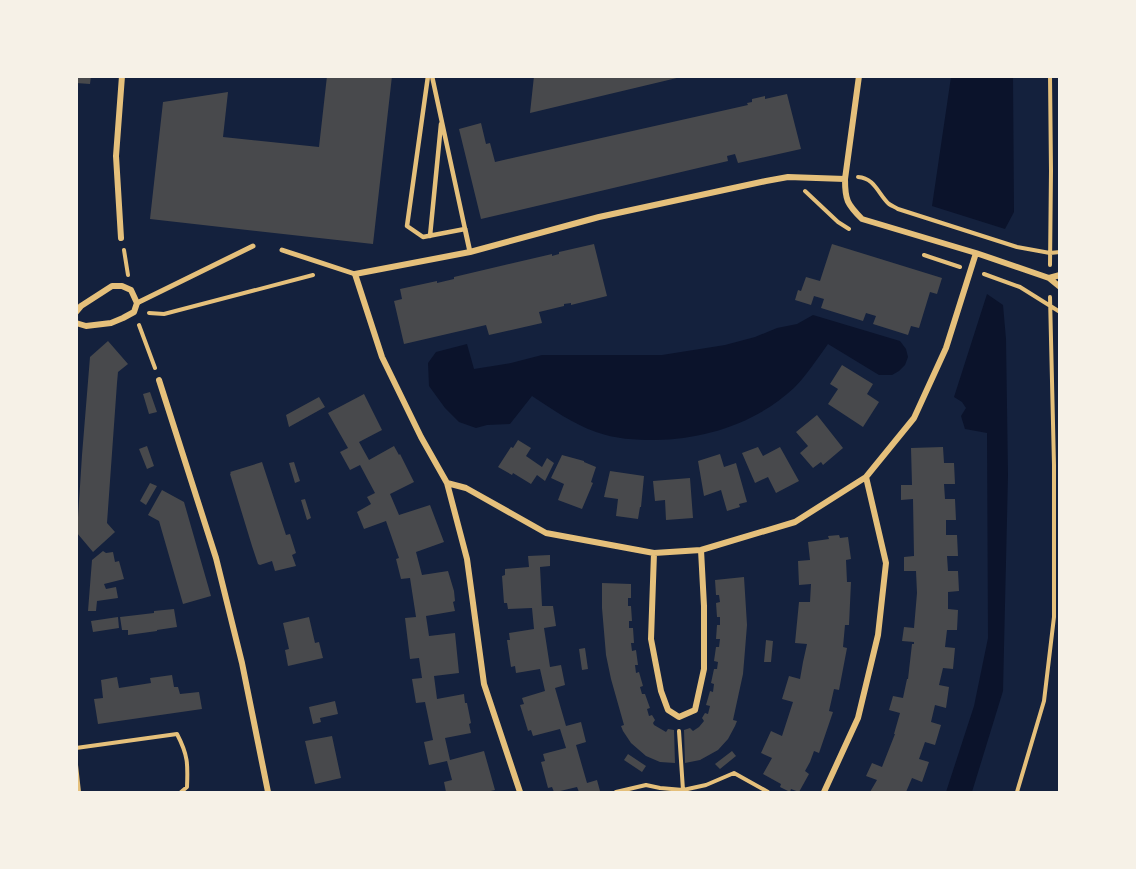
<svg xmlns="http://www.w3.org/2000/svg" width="1136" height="869" viewBox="0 0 1136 869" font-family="'Titillium Web',sans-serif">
  <rect width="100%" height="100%" fill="#14213d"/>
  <path fill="#0b132b" d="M951,77H1013L1014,212L1005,229L932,206Z
    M987,294L1003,305L1006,339L1008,475L1003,691L972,792H946L974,706L988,638L987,433L965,429L961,416L966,408L962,402L954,397Z
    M813,315L900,341L906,349L908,357L905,365L899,371L892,375H879L828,344C817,359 807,375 794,388C756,423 706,439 655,440C635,440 615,439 596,432C573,424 552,409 532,396L510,424L487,425L476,428L459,422L445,408L429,386L428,363L436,352L467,344L474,369L511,363L542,355H662L725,345L755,337L777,328L797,324Z"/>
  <path fill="#48494c" d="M76,76H91L90,84L76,83Z
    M327,76H392L373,244L150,219L163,102L228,92L223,137L319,147Z
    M534,76H681V77L530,113Z
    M787,94L801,149L738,163L735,154L727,156L728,161L481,219L459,129L481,123L486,144L490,143L495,162L748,105L747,103L752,102V99L765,96V99Z
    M594,244L607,296L571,305V303L564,304V306L539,312L542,323L489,335L486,325L404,344L394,301L402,299L400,289L437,281V283L454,279V277L552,254V256L559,254V252Z
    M832,244L942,278L937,294L930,292L919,328L911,326L908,335L873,324L876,316L866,313L863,321L821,308L824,299L814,296L811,305L795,300L798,290L801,291L806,277L820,281Z
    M108,341L128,364L118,372L117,383L107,523L115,532L93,552L77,533L82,455L90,357Z
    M842,365L873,384L867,394L879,402L863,427L828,404L838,389L830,384Z
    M150,392L157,412L149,414L143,394Z
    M364,394L382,430L359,442L369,460L394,446L399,455L400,454L414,482L390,494L399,515L430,505L444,542L416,552L422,575L448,571L454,591L455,601L453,602L455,611L426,616L429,636L455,633L459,673L434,676L437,699L464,694L465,703H467L471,723L469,724L471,733L445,738L450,760L484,751L495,790L486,792H446L444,782L452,780L447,761L429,765L424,742L433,740L425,702L416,703L412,679L422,678L419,658L410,659L405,618L416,617L410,578L401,579L396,559L399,558L386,521L364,529L357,512L371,504L367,497L375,493L360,465L350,470L340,452L348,448L328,413Z
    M319,397L325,407L289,427L286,415Z
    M817,415L843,448L823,465L821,462L813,468L800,453L808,446L796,432Z
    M518,440L531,448L526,456L542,467L547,458L554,463L545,481L537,475L531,484L513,473L512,475L498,467L511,447L513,448Z
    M147,446L154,466L147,469L139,449Z
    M758,447L763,456L780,447L799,481L776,493L768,477L755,483L742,453Z
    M943,447L944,463H954L955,484H944L945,499H955L956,520H946V535H957L958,556H947L948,571H958L959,591L948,592V609L958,610L957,630H947L945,647L955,648L953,669L943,668L939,685L949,687L946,708L935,705L931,722L941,725L935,745L925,742L919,759L929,762L922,782L912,778L906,792H870L877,780L866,776L872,763L882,767L895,734H894L900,713L889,710L893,696L903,698L907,679H908L912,644H914V642L902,641L904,627L914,628L917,593L916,571H904V557L914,556L913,499L901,500V485H912L911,448Z
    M720,454L724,467L736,463L747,502L739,504L740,507L727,511L721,490L704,496L698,461Z
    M562,455L584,461V462L596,467L591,482L593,483L582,509L558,500L564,484L551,478Z
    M262,462L286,535L290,534L296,553L292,555L296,566L275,571L272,561L260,565L258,564L252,546L230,474L231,473L230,472Z
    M294,462L300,481L295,483L289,463Z
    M610,471L644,476L641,507H640L638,519L616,516L618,499L604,497Z
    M690,478L693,518L666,520L665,500L655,501L653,481Z
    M150,483L157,486L146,505L140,501Z
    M162,490L184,502L211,596L183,604L159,521L148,515Z
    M305,499L311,518L307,520L301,500Z
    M839,535L840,538L848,537L851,559L846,560L847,582H851L849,625H845L843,647L847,648L839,690L834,689L829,711L833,712L819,753L814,751L810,762L805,771L809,774L799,792L791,789L790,792L780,787L781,784L763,774L772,758L761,753L771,731L782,736L793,702L782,699L789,676L800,679L803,662L807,644L795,643L799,602H810L811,584L799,585L798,561L810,560L808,542L829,539L828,536Z
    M103,551L106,553L113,552L115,562L119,561L124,579L104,584L106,589L116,587L118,598L97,601L96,611H88L92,560Z
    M550,555V566L540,567L542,606H553L556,626L544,628L550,667L561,665L565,685L555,688L566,726L581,722L586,742L576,745L587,783L597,780L600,791L594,792H579L577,787L556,792H554L552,787L548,788L541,762L545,761L543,754L566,748L560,729L533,736L531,730L528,731L520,705L524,704L522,698L545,691L540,669L516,673L515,666L511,667L507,640H510L509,633L534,629L532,608L508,609L507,603H504L502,576L505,575V569L529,567L528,556Z
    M744,577L747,625L745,650L743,674L733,720L737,721L735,726L728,739L718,750L700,760L685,763L684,730L690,728L693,731L699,727L704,721L702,718L705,713L708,714L710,706L706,705L710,691L713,692L714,684L711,683L714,669H717L718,662L714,661L716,647H719L720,639H716L717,625H720V617H717L716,603L720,602L719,595H716L715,580Z
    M602,583L631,584V598H628V606H631L632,621H629V628H633L634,643H631L632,651L636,650L638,665H635L636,673L639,672L643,686L640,687L642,694H645L650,708L647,709L649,716L652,715L655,720L653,723L654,725L666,732L668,729L674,730L675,763L660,762L646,756L631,743L623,731L621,726L624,725L611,679L606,655L602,608Z
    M174,609L177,627L157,630V631L128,635V630H122L120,617L154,613V611Z
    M118,617L119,628L93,632L91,621Z
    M309,617L315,643L319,642L323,658L288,666L285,650L289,649L283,623Z
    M766,640L773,641L771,662H764Z
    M585,648L588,669L582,670L579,649Z
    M172,675L174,687H178L180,694L199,692L202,709L98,724L94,699L103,698L101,680L117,677L119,688L151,683L150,678Z
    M335,701L338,714L320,718L321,722L313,724L309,707Z
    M332,736L341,778L315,784L305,741Z
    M732,751L736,756L720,769L715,764Z
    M628,754L646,766L642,772L624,760Z"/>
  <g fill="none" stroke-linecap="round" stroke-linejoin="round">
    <path stroke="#e5c07b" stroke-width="4" d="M858,177C875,178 878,194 889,204C892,206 895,207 898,209L1017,247L1050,253L1060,252
      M805,191L838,222L849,229
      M124,250L128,275
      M924,255L960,267
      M1050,265L1051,171L1050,76
      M984,274L1020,287L1060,312
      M149,313L164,314L313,275
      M139,325L155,368
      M679,731L683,790
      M76,748L177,734C188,755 188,764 187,787L181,792
      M76,765L79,792
      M616,792L646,785L660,788L683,790L706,785L734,773L768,792
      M1017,792L1044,701L1054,617V465L1050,297"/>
    <path stroke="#e5c07b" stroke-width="4.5" d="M428,76L407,226L423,237L465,229L432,76
      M430,236L441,124"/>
    <path stroke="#e5c07b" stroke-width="5" d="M465,229L470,252
      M282,250L355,274
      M137,303L253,246"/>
    <path stroke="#e5c07b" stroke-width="6" d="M859,76L845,179C845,200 847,204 862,219L976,253L1049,278L1060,287
      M121,238L116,156L122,76
      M1049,278L1060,275
      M76,312L81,306L112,286H122L131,290L137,303L134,312L123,318L111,323L86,326L76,323
      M159,380L216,558L242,663L268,792
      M447,483L466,488L546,533L654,553L701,550L795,522L866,477L914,418L946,348L976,253
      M654,553L651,639L661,691L668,710L679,717L695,710L704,669V606L701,550
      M520,792L484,684L467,559L447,483L421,437L382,357L355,274L470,252L599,217L766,181L788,177L845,179
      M824,792L858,718L878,635L886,563L866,477"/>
  </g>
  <rect width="1136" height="869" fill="none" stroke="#f6f1e7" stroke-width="156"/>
</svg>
